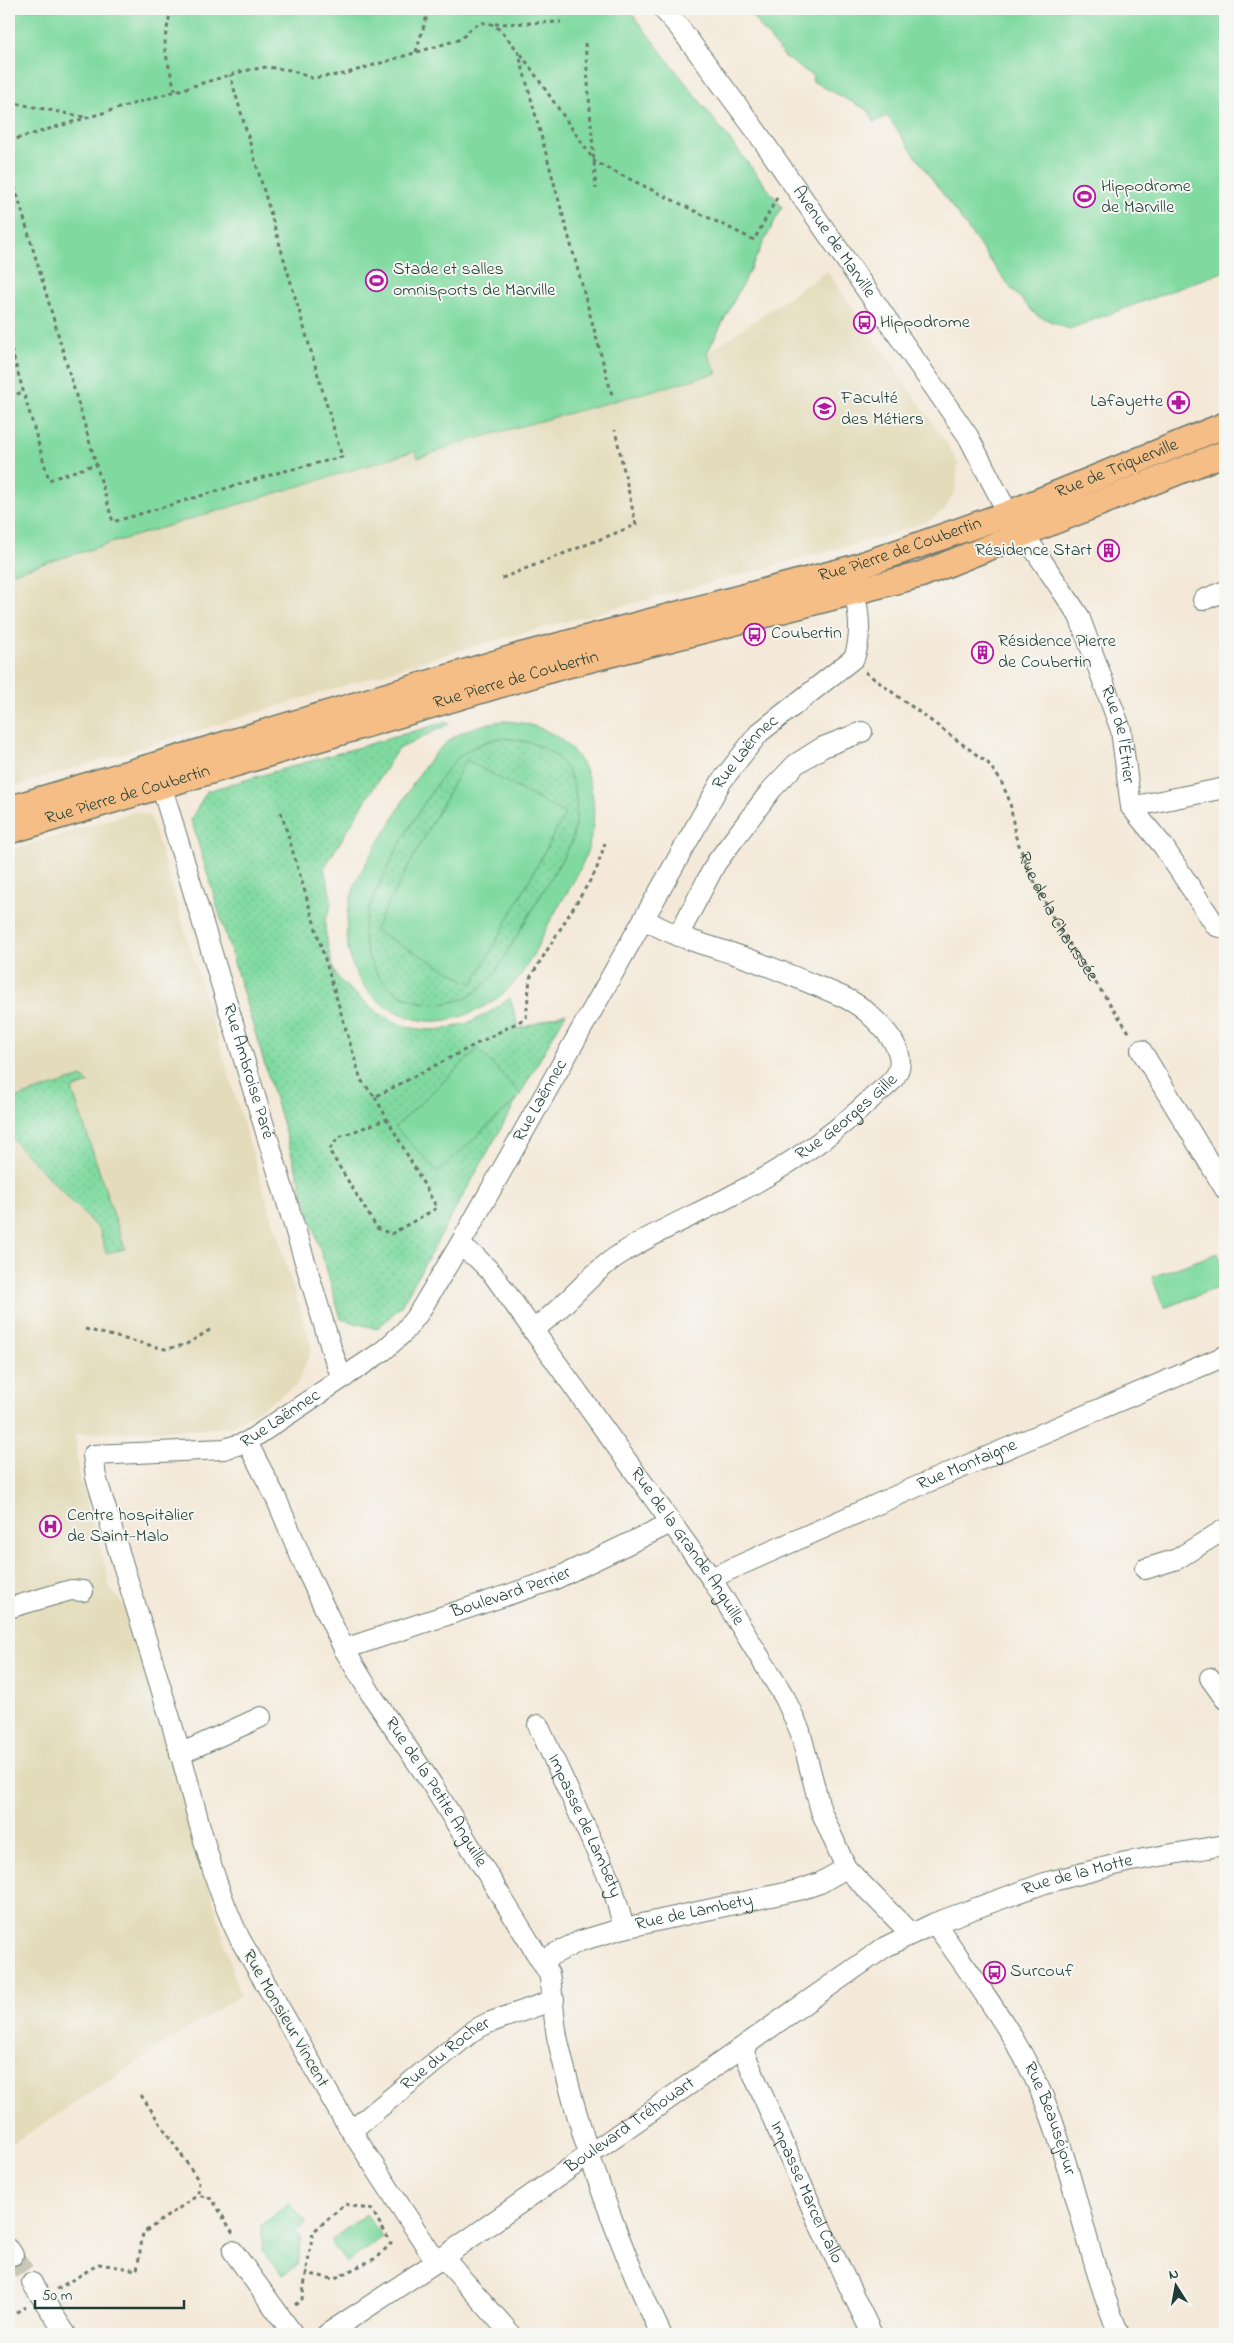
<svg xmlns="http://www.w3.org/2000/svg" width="1234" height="2343" viewBox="0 0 1234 2343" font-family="'Indie Flower',sans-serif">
  <defs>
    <pattern id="grass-dots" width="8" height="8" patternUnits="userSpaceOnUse" patternTransform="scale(1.25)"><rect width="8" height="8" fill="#80daa0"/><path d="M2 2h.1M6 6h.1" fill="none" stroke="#6ebc8a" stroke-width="1.8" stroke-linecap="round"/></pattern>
    <pattern id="park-crowns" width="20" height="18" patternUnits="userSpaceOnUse" patternTransform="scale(1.25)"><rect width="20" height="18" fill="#80daa0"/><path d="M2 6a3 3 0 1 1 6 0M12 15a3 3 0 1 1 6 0" fill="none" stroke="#6ebc8a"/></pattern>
  </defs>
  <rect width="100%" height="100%" fill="#f6f6f2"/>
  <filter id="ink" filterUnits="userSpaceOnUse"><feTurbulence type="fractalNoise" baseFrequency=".02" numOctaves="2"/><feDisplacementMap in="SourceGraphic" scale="10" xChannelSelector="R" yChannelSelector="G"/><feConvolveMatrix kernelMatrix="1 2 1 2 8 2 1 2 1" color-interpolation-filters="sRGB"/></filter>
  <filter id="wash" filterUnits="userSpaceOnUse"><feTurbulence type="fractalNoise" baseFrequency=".0096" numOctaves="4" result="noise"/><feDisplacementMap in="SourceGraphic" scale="20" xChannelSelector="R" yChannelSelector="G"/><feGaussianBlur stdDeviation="1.12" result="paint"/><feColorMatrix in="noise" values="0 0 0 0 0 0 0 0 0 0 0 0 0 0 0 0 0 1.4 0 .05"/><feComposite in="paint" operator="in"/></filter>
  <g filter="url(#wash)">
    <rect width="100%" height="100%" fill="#f4e9d9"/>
    <path fill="#e3dbba" d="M827,271L948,445L958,464L956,489L945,509L929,521L888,535L474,646L9,788V574L416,451L418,457L444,449L452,445L717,372L707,353Z
      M136,811L150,816L312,1349L296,1386L231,1427L75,1434L78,1471L109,1581L107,1585L131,1614L240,1995L9,2146V851Z"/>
    <path fill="url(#grass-dots)" stroke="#508c6a" d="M446,722L449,724L397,750L324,868C326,879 331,892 331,902C331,910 325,917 325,924C325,935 331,962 335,973C339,982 352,991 359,997C407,1044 460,1037 510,998L519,1029L566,1013L401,1306L377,1329L341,1319L191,819L207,791Z
      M499,738C566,740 588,783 571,844L494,975C486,983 476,994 465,998C416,1018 364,984 364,931C363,901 435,776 459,757C471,747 485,741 499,738Z
      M82,1077L89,1083L72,1089L125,1249L106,1253L100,1231L9,1136V1100Z"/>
    <path fill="url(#park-crowns)" stroke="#508c6a" d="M290,2203L307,2223L296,2231L301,2240L297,2266L283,2275L262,2252V2225Z"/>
    <path fill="#80daa0" stroke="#508c6a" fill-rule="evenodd" d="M9,9H628L782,207L707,353L717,373L452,445L444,449L418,458L415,451L9,574Z
      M746,9H1225V271L1069,329L1036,315L1008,285L887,116L874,122L869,111L812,81L813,76L785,57Z
      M502,721C581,723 611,791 584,860C575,882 560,903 549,923C537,946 526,974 506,991C483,1011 447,1027 416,1019C352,1002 335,945 354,888C362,866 380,841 392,821C407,794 423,762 447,742C463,729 483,724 502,721ZM499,738C566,740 588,783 571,844L494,975C486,983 476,994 465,998C416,1018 364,984 364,931C363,901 435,777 459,757C471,747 485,741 499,738Z
      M466,760L565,814L473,984L374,930Z
      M478,1049L521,1095L438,1172L395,1127Z
      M1218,1253L1225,1271V1285L1164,1308L1152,1277Z
      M366,2214L383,2237L346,2263L330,2241Z"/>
  </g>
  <g filter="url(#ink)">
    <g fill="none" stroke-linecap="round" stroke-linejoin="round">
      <path stroke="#c9c7b8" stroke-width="20" stroke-dasharray="20 10" stroke-linecap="butt" d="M13,2255L32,2283"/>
      <defs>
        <g id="minor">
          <path id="s2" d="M663,9L679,27L754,128L968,436L1001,500L1079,616L1121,730L1131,807L1163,846L1216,926L1225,928"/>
          <path d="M1203,600L1225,591"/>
          <path id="s3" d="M157,771L331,1348L338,1368L345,1377"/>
          <path d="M1131,807L1225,788"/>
          <path d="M678,936L716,863L772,789L796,764L823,747L862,732"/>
          <path d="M1141,1050L1225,1189"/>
          <path id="s4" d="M459,1246L476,1257L492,1273L711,1578L785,1698L800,1731L821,1811L846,1868L910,1933"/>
          <path id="s5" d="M532,1330C565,1309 588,1274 622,1253C657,1231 695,1215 731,1196C781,1170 830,1138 870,1100C878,1092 893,1083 897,1073C908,1052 884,1028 870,1015C855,1000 832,992 812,984C787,974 760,962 734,954C702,944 673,936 644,919"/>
          <path id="s6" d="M247,1442L276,1498L306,1569L344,1649L371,1694L433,1786L549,1974C554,1997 553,2019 558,2041C581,2143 617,2241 661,2334"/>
          <path d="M1145,1569L1177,1559L1225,1529"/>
          <path id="s7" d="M711,1578L916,1487L1225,1356"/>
          <path d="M9,1608L71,1590L83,1591"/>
          <path id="s8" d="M344,1649L553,1580L671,1523"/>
          <path d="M1210,1678L1225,1699"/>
          <path id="s9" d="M538,1725L612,1885L624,1928"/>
          <path d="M180,1754L261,1717"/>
          <path id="s10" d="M935,1923C978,1986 1025,2044 1051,2117C1077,2188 1090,2265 1119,2334"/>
          <path id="s11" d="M542,1960L580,1941L624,1928L799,1890L820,1883L846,1868"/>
          <path id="s12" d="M742,2048L818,2222L872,2334"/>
          <path id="s13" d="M351,2131L474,2030L488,2023L554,2000"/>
          <path d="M9,2249L13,2255"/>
          <path d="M233,2251L293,2334"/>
          <path d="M32,2283L66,2334"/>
          <path id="s14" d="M327,2334L439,2260L885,1947L935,1923L1045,1883L1126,1862L1225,1845"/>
          <path id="s15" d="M511,2334L448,2263L439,2260L430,2252L341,2115L240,1939C211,1880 198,1816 180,1752C153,1660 124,1569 96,1477L93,1455L224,1449L247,1442L383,1351L404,1332L418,1314L459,1246L721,782L759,733L854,658C862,636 859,615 855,593"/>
        </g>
        <g id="major">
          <path id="s16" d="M9,809L523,655L853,568L1010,513L1225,425"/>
          <path id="s17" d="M9,831L556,668L920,575L1225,453"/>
        </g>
      </defs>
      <use href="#minor" stroke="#6a796e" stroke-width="22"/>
      <use href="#major" stroke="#6a796e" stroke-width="28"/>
      <g stroke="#6a796e" stroke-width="3" stroke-dasharray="4 4" stroke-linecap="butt">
        <path d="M171,9L165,38V51L175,90"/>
        <path d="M495,24L561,22"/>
        <path d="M585,43L596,189"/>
        <path d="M416,52L429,9"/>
        <path d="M521,54L595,162L754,240L778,196"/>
        <path d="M9,102L84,117"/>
        <path d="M9,141L243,71L267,67L290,70L312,78L344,74L461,39C488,7 498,28 518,51L612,395"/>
        <path d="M9,186L14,184L113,522L277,473L342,457L230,75"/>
        <path d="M9,342L49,480L96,464"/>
        <path d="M9,396L24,392"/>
        <path d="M502,578L636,525L615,430"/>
        <path id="s1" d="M865,672L988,763L1001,781L1010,802L1015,835L1031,875L1058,927L1131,1035"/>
        <path d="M281,812L361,1080L375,1097L526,1018L530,978L596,871L605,843"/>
        <path d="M375,1097L437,1208L391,1234L377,1228L329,1150L339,1137L387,1119"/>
        <path d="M85,1329L165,1349L185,1345L213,1328"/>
        <path d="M141,2095L199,2181L198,2195L212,2199L233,2233"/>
        <path d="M57,2289L99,2264L137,2270L143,2233L198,2195"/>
        <path d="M295,2305L302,2299L313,2232L345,2204L372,2210L391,2243L378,2257L333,2279L306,2273"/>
        <path d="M9,2316L26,2307"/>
        <path d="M9,2320L12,2334"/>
      </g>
      <use href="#minor" stroke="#fff" stroke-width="20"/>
      <use href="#major" stroke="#f6be87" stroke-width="25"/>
    </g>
  </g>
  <defs>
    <symbol id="stadium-ring" viewBox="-11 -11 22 22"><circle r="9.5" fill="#f6f6f2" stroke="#b5179e" stroke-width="1.5"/><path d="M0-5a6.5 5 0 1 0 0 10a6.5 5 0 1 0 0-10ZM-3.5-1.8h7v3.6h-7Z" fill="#b5179e"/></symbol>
    <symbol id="bus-ring" viewBox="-11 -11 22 22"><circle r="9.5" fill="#f6f6f2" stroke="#b5179e" stroke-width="1.5"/><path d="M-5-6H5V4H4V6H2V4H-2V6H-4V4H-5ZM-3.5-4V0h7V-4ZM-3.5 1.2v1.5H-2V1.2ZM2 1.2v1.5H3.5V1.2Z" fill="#b5179e"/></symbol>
    <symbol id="pharmacy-ring" viewBox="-11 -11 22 22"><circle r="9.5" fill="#f6f6f2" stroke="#b5179e" stroke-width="1.5"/><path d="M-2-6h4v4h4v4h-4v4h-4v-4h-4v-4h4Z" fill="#b5179e"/></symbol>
    <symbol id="university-ring" viewBox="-11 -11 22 22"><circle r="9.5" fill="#f6f6f2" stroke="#b5179e" stroke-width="1.5"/><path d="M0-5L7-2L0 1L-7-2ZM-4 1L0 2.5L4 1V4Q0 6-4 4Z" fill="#b5179e"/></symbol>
    <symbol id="building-ring" viewBox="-11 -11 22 22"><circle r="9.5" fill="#f6f6f2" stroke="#b5179e" stroke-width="1.5"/><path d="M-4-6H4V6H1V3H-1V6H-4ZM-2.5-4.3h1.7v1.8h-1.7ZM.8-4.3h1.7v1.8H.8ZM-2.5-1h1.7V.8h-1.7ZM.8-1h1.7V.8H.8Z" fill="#b5179e"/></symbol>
    <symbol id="hospital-ring" viewBox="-11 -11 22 22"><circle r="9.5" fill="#f6f6f2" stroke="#b5179e" stroke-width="1.5"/><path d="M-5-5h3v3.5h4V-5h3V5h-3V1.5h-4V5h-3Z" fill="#b5179e"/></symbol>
  </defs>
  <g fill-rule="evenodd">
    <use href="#stadium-ring" x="1072" y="184" width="25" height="25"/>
    <use href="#stadium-ring" x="364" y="268" width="25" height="25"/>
    <use href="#bus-ring" x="852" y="310" width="25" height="25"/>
    <use href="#pharmacy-ring" x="1166" y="390" width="25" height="25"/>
    <use href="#university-ring" x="812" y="396" width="25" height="25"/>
    <use href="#building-ring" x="1096" y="538" width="25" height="25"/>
    <use href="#bus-ring" x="742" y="622" width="25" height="25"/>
    <use href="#building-ring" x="970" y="640" width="25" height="25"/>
    <use href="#hospital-ring" x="38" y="1514" width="25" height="25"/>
    <use href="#bus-ring" x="982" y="1960" width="25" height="25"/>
  </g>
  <g text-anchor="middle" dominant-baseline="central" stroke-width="4" stroke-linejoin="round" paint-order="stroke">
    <g font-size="18" fill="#1f3d34" stroke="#f6f6f2" text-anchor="start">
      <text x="1101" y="187">Hippodrome<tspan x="1101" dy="21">de Marville</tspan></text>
      <text x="393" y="270">Stade et salles<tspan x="393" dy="21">omnisports de Marville</tspan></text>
      <text x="880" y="323">Hippodrome</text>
      <text x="841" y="399">Faculté<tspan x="841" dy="21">des Métiers</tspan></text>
      <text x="1163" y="402" text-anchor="end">Lafayette</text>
      <text x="1092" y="551" text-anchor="end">Résidence Start</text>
      <text x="771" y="634">Coubertin</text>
      <text x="998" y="642">Résidence Pierre<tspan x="998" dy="21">de Coubertin</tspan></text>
      <text x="67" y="1516">Centre hospitalier<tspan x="67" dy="21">de Saint-Malo</tspan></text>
      <text x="1010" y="1972">Surcouf</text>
    </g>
    <g font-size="18" fill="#1f3d34" stroke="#f6f6f2">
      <text stroke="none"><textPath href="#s2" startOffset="289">Avenue de Marville</textPath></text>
      <text stroke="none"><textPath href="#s16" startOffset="1160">Rue de Triquerville</textPath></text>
      <text stroke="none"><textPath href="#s16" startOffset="928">Rue Pierre de Coubertin</textPath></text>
      <text stroke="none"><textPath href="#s17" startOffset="529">Rue Pierre de Coubertin</textPath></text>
      <text stroke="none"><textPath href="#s2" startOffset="862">Rue de l'Étrier</textPath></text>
      <text stroke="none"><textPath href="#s15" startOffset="2010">Rue Laënnec</textPath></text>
      <text stroke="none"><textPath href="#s17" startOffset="124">Rue Pierre de Coubertin</textPath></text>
      <text stroke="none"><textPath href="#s1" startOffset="324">Rue de la Chaussée</textPath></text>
      <text stroke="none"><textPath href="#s3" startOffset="314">Rue Ambroise Paré</textPath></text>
      <text stroke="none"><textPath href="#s15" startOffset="1605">Rue Laënnec</textPath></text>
      <text stroke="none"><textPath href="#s5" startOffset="382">Rue Georges Gille</textPath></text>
      <text stroke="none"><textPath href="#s15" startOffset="1185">Rue Laënnec</textPath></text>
      <text stroke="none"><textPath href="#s7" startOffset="280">Rue Montaigne</textPath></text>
      <text stroke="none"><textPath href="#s4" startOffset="379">Rue de la Grande Anguille</textPath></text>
      <text stroke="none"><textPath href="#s8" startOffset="176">Boulevard Perrier</textPath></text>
      <text stroke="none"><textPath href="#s6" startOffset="399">Rue de la Petite Anguille</textPath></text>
      <text stroke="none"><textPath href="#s9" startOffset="111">Impasse de Lambety</textPath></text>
      <text stroke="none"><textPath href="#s14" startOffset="885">Rue de la Motte</textPath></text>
      <text stroke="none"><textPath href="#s11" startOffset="160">Rue de Lambety</textPath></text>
      <text transform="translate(285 2019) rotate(60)">Rue Monsieur Vincent</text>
      <text stroke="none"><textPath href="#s13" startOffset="122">Rue du Rocher</textPath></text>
      <text stroke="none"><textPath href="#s10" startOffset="228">Rue Beauséjour</textPath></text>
      <text stroke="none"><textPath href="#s14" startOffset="368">Boulevard Tréhouart</textPath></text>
      <text stroke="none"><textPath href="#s12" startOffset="158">Impasse Marcel Callo</textPath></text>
    </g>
  </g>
  <rect width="1234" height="2343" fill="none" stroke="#f6f6f2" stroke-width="30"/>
  <g transform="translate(1176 2286) rotate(349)" stroke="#f6f6f2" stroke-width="4" paint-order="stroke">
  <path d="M0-4L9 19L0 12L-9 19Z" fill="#1f3d34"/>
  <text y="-8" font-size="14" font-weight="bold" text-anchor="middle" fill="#1f3d34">N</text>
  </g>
  <path d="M35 2300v8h149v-8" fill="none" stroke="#1f3d34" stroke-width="2.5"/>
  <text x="42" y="2300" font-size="15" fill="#1f3d34" stroke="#f6f6f2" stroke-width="4" paint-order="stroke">50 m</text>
</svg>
